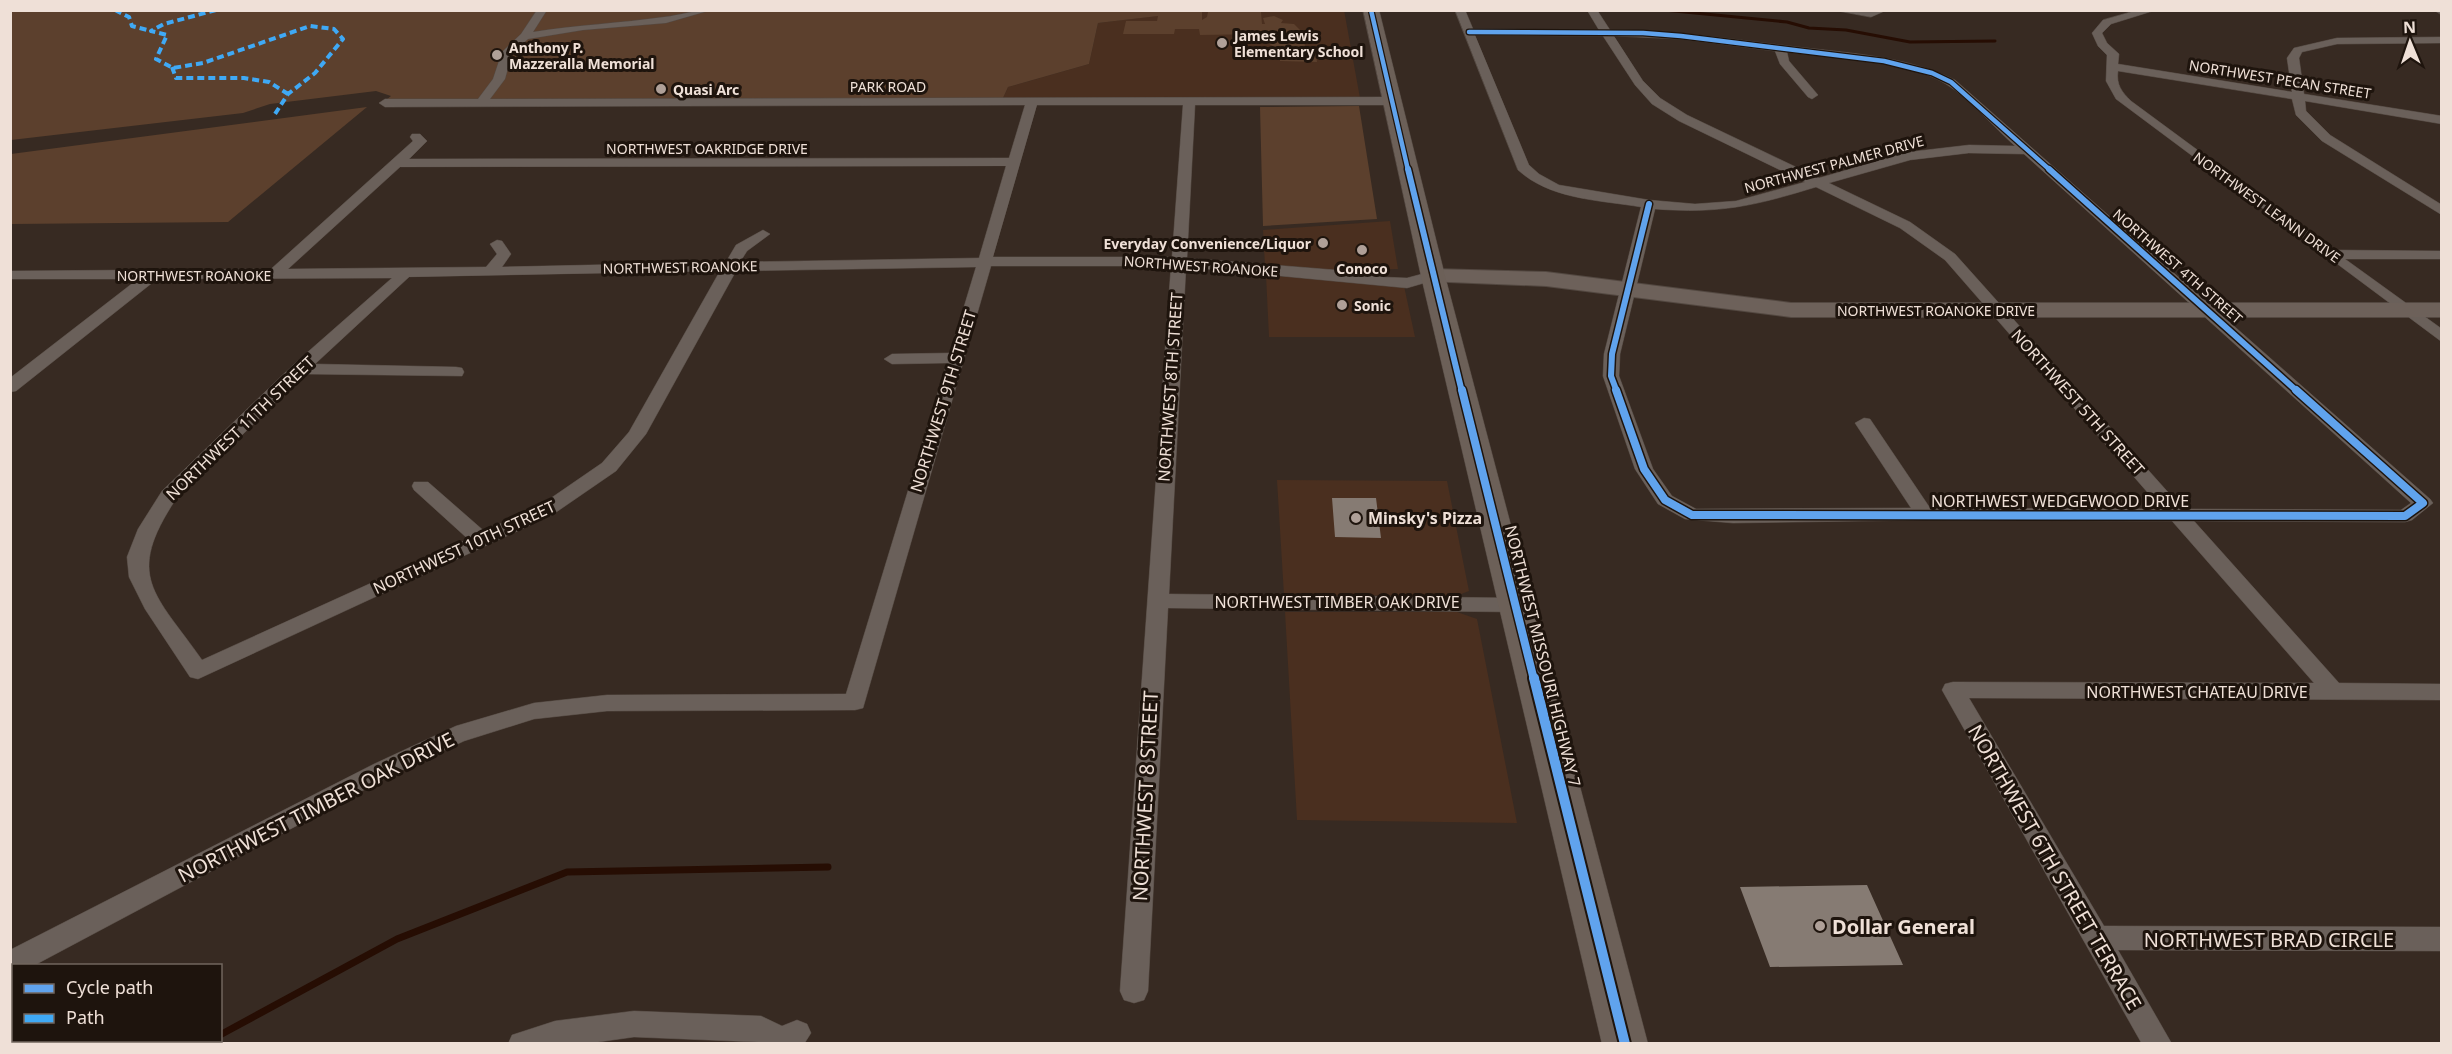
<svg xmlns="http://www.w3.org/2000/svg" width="2452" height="1054" viewBox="0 0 2452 1054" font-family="'Noto Sans',sans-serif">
  <rect width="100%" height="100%" fill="#372a22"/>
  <path fill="#4a2f1f" d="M1205,10H1344L1360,98H1003L1008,87L1089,64L1098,23Z
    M1390,221L1398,269L1330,271L1265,266L1263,230Z
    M1266,275L1404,286L1415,337H1269Z
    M1277,480L1447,481L1469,591L1456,596L1284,595Z
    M1285,612H1457L1477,619L1517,823L1297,820Z"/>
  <path fill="#5c402d" d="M10,11H1205H1202V20L1207,17L1208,12H1261L1262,24H1265L1263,18L1274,16L1283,20L1281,23L1294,24L1302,32L1293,37L1304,38L1305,47H1315L1317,62L1280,61V51L1268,43L1267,35L1262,34L1200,35L1199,29H1175L1174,34H1123L1126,21H1157L1158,16L1098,23L1089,64L1008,87L1003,98L386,100L391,96L376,91L270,104L243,113L11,140Z
    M1359,106L1377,219L1263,226L1260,107Z
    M367,107L228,222L11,224V154Z"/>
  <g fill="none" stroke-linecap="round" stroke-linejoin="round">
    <path stroke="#260d03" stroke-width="3" d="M1664,10L1787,22L1809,28L1846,30L1910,42L1995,41"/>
    <path stroke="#260d03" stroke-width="7" d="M220,1035L397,939L567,872L828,867
      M206,1044L211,1040"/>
  </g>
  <path fill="#867b73" d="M1332,498H1376L1381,538L1335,537Z
    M1867,885L1903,965L1770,967L1740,887Z"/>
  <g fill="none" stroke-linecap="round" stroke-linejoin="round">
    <defs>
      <path id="street" d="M537,10H547L533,32C577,25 621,23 664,17C681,15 694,10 711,10L666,23L583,30L528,39L512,53L505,79L490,99L1392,97L1398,101L1392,105H1195L1187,258L1348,271L1382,277L1407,278L1433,271L1441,276L1438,279L1407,288L1186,267L1169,594L1517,598L1524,600L1527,605L1524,610L1517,612L1168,608L1148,991L1144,1000L1134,1003L1124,1000L1120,991L1171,266H991L863,708L855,710L607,711L534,719L464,741L390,776L33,966H14V975L10,976V950L374,764L456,726L534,703L607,695L846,694L947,363L892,364L884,359L892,354L950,353L976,267L736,271L646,434L616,471L552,515L198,679L190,677L145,609L129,577L127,557L138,529L162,491L293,365L392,278L157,279L16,391L10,392V378L138,279H10V271L271,269L413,141L410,137L412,134H420L427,141L409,159L1009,158L1025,105L385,107L379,103L385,99H478L493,79L502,52L521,34ZM1037,105H1183L1172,257H993ZM1006,166L979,258L740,262L747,251L770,234L763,230L736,245L726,262L502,267L511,254L502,241L497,240L490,244L497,254L486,267L288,269L400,167ZM720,271L629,432L602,463L538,507L484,531L428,482H414L412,486L414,490L468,539L202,660C155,593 124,577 176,499L305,374L462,376L464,372L462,368L456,367L315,364L409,277Z
        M1455,10H1465L1473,29L1599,30L1587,10H1597L1610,30C1670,30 1729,39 1789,46C1845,53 1904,55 1955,80L2430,499L2433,503L2412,520L2405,522L2194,521L2339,683L2442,684V700L1969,698L2104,926L2442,927V951L2118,950L2172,1044H2142L1942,690L1945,684L1953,682L2314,683L2172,521L1924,520L1733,523L1685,519L1658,504L1635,469L1603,376L1604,354L1641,207C1600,200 1551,200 1518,170ZM1475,35L1603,36L1635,85L1652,104L1679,121L1805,182L1736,201L1695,204L1649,200L1559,185L1539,174L1529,165ZM1614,36L1681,39L1775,51L1780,64L1808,97L1812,99L1818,95L1789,61L1787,52C1834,58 1905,59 1946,84C1969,98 1994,127 2015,146L1969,145L1909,152L1819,178L1687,115L1660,98L1643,81ZM1969,153L2024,154L2411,503L2401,510L2183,509L1955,254L1910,222L1829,183L1910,160ZM1816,187L1900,228L1945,260L2162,509L1930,508L1870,419L1864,418L1855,423L1911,508L1696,509L1672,496L1653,469L1619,376L1620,354L1655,209C1720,214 1754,206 1816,187Z
        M1833,10H1887L1871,17Z
        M2138,10H2156L2111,24L2102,33L2107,43L2119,54L2118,64L2292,92L2287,58L2294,48L2337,38L2442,37V43L2337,44L2302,52L2299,58L2304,94L2442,116V124L2305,101L2306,111L2330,135L2442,205V215L2322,141L2296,115L2292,99L2118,71C2116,85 2122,92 2131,101L2333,250L2442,251V259H2345L2442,329V342L2116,99L2106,81L2107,55L2098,46L2092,33L2103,20Z
        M2434,10H2442V15Z
        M634,1011L761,1016L782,1026L797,1020L807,1024L811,1033L804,1044L634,1037L584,1044H508L512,1035L555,1021Z"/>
      <path id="secondary" d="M1433,269L1546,272L1791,303H2442V317H1791L1546,286L1425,281L1422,276L1425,271Z"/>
      <path id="primary" d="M1363,10H1379L1445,276L1648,1044H1602L1421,276Z"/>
    </defs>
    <use href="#street" stroke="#534841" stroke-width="1"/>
    <use href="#secondary" stroke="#534841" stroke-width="2"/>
    <use href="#primary" stroke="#534841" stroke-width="1"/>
    <use href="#street" fill="#6a605a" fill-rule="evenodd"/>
    <use href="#secondary" fill="#6d615a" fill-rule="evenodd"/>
    <use href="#primary" fill="#6c6058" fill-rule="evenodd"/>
    <path stroke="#3fa9f5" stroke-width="4" stroke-dasharray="7 4" stroke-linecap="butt" d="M115,10L129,17L132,26L151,31
      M216,10L164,24L151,31L167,35L156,59L173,68L203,63L310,26L334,29L343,39L315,73L288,94L275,114
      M172,67L176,78H244L269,82L288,94"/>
    <defs>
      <path id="cycleway-far3" d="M1371,10L1408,170
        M1469,32L1643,33L1681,36L1884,61L1932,73L1951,82L2050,170"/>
      <path id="cycleway-far2" d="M1408,169L1462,392
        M2049,169L2298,392
        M1617,392L1611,376L1612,354L1649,204"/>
      <path id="cycleway-far1" d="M1462,390L1534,680
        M1616,390L1644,469L1665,500L1692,515L2405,516L2423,503L2296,390"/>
      <path id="cycleway" d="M1534,678L1625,1044"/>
    </defs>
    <use href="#cycleway-far3" stroke="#1e140d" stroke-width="7"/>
    <use href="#cycleway-far2" stroke="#1e140d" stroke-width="9"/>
    <use href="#cycleway-far1" stroke="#1e140d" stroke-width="11"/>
    <use href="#cycleway" stroke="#1e140d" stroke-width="14"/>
    <use href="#cycleway-far3" stroke="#60a3ed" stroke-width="4.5"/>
    <use href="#cycleway-far2" stroke="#60a3ed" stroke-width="6"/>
    <use href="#cycleway-far1" stroke="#60a3ed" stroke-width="8"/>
    <use href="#cycleway" stroke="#60a3ed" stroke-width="10"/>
  </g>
  <g fill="#afa098" stroke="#1e140d" stroke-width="2">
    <circle cx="1222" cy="43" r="6"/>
    <circle cx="497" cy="55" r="6"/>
    <circle cx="661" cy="89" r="6"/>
    <circle cx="1323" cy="243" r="6"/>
    <circle cx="1362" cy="250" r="6"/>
    <circle cx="1342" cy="305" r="6"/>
    <circle cx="1356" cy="518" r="6"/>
    <circle cx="1820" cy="926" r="6"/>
  </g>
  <g text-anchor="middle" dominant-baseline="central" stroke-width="6" stroke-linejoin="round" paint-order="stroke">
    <g font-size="14" font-weight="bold" fill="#efe0d7" stroke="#1e140d" text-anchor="start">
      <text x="1234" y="35">James Lewis<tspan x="1234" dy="16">Elementary School</tspan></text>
      <text x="509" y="47">Anthony P.<tspan x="509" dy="16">Mazzeralla Memorial</tspan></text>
      <text x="673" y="89">Quasi Arc</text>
      <text x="1311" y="243" text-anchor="end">Everyday Convenience/Liquor</text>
      <text x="1362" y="268" text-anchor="middle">Conoco</text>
      <text x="1354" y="305">Sonic</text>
    </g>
    <g font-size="14" fill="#efe0d7" stroke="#1e140d">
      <text transform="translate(2280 79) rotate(9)">NORTHWEST PECAN STREET</text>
      <text x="888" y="86">PARK ROAD</text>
      <text x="707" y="148">NORTHWEST OAKRIDGE DRIVE</text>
      <text transform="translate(1834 164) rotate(-15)">NORTHWEST PALMER DRIVE</text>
      <text transform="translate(2267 207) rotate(36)">NORTHWEST LEANN DRIVE</text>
      <text transform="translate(1201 266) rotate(4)">NORTHWEST ROANOKE</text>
      <text transform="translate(2178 266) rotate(41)">NORTHWEST 4TH STREET</text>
      <text transform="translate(680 267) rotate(-1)">NORTHWEST ROANOKE</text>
      <text x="194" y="275">NORTHWEST ROANOKE</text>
      <text x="1936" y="310">NORTHWEST ROANOKE DRIVE</text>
    </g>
    <g font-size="16" fill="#efe0d7" stroke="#1e140d">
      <text transform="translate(1170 387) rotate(-86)">NORTHWEST 8TH STREET</text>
      <text transform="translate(943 401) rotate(-73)">NORTHWEST 9TH STREET</text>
      <text transform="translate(2078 402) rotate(48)">NORTHWEST 5TH STREET</text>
      <text transform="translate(240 428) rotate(-44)">NORTHWEST 11TH STREET</text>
      <text x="2060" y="501">NORTHWEST WEDGEWOOD DRIVE</text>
      <text transform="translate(464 547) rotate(-25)">NORTHWEST 10TH STREET</text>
      <text x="1337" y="602">NORTHWEST TIMBER OAK DRIVE</text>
      <text transform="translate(1543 656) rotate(76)">NORTHWEST MISSOURI HIGHWAY 7</text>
      <text x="2197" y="692">NORTHWEST CHATEAU DRIVE</text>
    </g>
    <g font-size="16" font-weight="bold" fill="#efe0d7" stroke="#1e140d" text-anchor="start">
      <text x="1368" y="518">Minsky's Pizza</text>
    </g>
    <g font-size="20" fill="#efe0d7" stroke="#1e140d">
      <text transform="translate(1145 796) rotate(-87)">NORTHWEST 8 STREET</text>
      <text transform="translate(316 807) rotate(-27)">NORTHWEST TIMBER OAK DRIVE</text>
      <text transform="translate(2055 867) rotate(60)">NORTHWEST 6TH STREET TERRACE</text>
      <text x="2269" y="939">NORTHWEST BRAD CIRCLE</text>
    </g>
    <g font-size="20" font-weight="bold" fill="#efe0d7" stroke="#1e140d" text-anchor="start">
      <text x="1832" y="926">Dollar General</text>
    </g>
  </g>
  <rect width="2452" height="1054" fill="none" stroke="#efe0d7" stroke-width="24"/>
  <rect x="12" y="964" width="210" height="78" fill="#1e140d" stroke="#72665e" stroke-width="1.5"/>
  <rect x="24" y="984" width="30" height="9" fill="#60a3ed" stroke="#72665e" stroke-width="1.5"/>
  <text x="66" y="994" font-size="18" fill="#efe0d7">Cycle path</text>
  <rect x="24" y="1014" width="30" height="9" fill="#3fa9f5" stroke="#72665e" stroke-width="1.5"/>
  <text x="66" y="1024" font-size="18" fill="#efe0d7">Path</text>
  <g transform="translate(2410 42) rotate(358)" stroke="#1e140d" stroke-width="4.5" paint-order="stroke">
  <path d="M0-4.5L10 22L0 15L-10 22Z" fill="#efe0d7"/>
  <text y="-9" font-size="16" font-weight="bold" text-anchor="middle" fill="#efe0d7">N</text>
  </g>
</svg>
